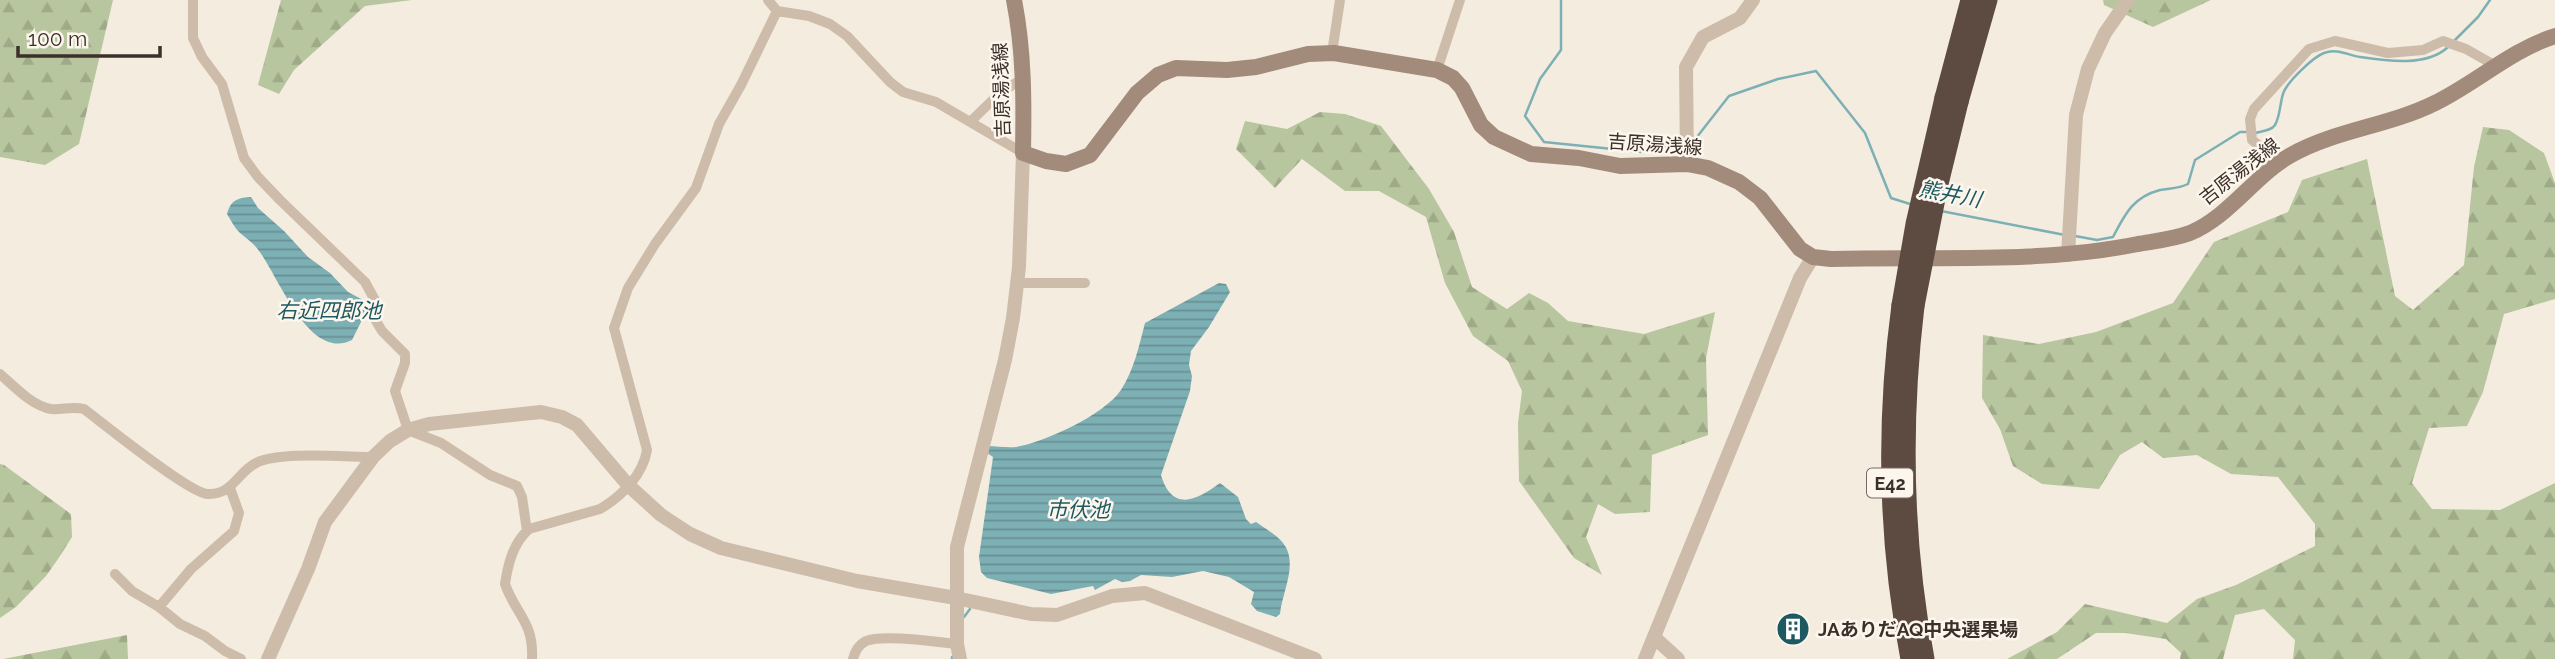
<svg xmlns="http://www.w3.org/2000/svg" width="2555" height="659" viewBox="0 0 2555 659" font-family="Raleway,'Noto Sans JP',sans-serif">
  <defs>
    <pattern id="forest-firs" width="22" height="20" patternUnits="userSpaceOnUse" patternTransform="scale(1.75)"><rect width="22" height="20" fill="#b7c69e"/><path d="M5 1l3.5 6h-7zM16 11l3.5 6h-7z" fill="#9eaa88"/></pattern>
    <pattern id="water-rules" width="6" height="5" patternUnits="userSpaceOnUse" patternTransform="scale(1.75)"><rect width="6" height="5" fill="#7db0b4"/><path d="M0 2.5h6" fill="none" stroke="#689093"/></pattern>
  </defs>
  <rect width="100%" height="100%" fill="#f5ece0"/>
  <path fill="url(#forest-firs)" d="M0,0H113L79,144L45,165L0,157Z
    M281,0H412L365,6L294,70L279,94L258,85Z
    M2103,0H2211L2153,27L2104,5Z
    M1320,112L1345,114L1381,126L1429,189L1454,232L1472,287L1507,309L1529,293L1548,303L1568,321L1644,334L1715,312L1706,358L1708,435L1652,455L1650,512L1615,514L1598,504L1586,537L1602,575L1574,558L1519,481L1518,423L1522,391L1508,361L1473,336L1445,283L1426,217L1379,191H1345L1302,159L1275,188L1236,149L1245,121L1287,129Z
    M2483,127L2509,130L2544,153L2555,183V299L2504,314L2483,392L2467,426L2429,428L2412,483L2432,509L2500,510L2555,483V659H2293L2295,640L2264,609L2235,615L2223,659H2180L2181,653L2166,639L2125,633H2096L2057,659H2007L2057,632L2085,604L2167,623L2197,599L2236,585L2315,546V524L2278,477L2231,474L2197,455L2163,458L2142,442L2120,455L2099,489L2042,484L2013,466L2000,429L1982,398L1983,335L2039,344L2096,332L2173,303L2214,242L2288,212L2302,180L2367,159L2395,296L2413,310L2464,265L2474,167Z
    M0,464L4,465L71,514L72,537L58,559L46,576L16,607L0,618Z
    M127,635L128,659H3Z"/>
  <path fill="url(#water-rules)" d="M251,197L258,208L284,231L308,257L330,273L348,292L367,302L369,306L352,340C307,363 276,268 255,246C251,241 244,237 239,232C234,227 231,220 227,214C231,200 237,198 251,197Z
    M1219,283L1226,284L1230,292L1209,327L1191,351L1189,365L1192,376L1190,391L1161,475C1172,512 1196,501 1220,483L1238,497L1246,519L1251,524L1256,522C1264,528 1277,535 1283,543C1299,563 1282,592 1280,614L1276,617L1257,611L1251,604L1254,592L1229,577L1203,571L1172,577L1141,575L1130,581L1122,582L1115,579L1095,590L1093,586L1051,594L987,578L981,572L979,557L993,457L987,453L988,446C997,446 1007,448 1016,447C1045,442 1104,415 1121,390C1134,370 1139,346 1145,323Z"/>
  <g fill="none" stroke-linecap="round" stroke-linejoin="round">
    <path stroke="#7db0b4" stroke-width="2.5" d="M1561,0V50L1540,79L1525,116L1544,142L1642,152L1683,144
      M2455,40L2478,17L2490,0
      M2255,133C2262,131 2271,131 2275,125C2280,117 2280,103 2283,94C2286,83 2313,57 2324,53C2336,48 2348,55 2360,57C2387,61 2427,67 2448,47
      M1693,142L1729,96L1778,79L1816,71L1865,133L1891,198L1910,204
      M1941,211L2065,235
      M2075,236L2097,240L2113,237C2125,214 2133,197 2160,190C2170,188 2178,189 2188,184L2195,160L2240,132H2249
      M964,617L970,609
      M952,657V659"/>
    <path stroke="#cebcaa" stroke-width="10" d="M193,0V38L202,57L222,84L244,158L258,177L280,200L365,282L377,304L376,321L382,331L405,354V363L395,391L408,430L441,443L490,475L517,486L522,497L527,531
      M768,0L777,11L809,16L830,24L847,36L890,82L903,92L936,102L1023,153
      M1332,53L1340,0
      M1437,70L1460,0
      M970,122L1001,92L1024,78
      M2281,162L2252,140L2250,119L2254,109L2309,49L2335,41L2388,53L2423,50L2443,41L2466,49L2496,66
      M1017,283H1085
      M0,374C14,386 32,406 51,409C62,410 72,406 84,409C104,424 190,494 208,494C232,495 237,473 256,463C278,451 346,457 373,457
      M115,574L132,591L159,607L180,624L205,636L225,651L241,659
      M159,607L191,569L234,531L239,513L230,488
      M532,659C534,622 516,615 505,584C508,564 513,543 529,529L600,509C622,496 643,475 647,450L614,328L628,288L655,244L696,188L719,124L741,85L777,11
      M853,659C855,651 858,645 866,641C883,634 936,642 957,644"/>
    <path stroke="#cebcaa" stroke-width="14" d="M1687,164L1686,67L1703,37L1740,18L1753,0
      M2068,255L2076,115L2088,69L2105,33L2128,0
      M1655,638L1678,659
      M268,659L308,569L325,522L373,457L390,441L408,430L429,424L541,412L562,417L577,425L628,485L661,515L690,534L721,548L857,581L956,598L1031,614L1057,615L1112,596L1145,593L1315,659
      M960,659L957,644V547L1005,360L1013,318L1019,267L1023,153
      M1645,659L1800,278L1813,257"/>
    <path stroke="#a38b7b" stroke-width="16" d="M1014,0C1024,51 1024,101 1023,153L1046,161L1066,164L1090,155L1137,93L1158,75L1176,68L1227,70L1256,67L1308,54L1334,53L1437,70L1453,78L1462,88L1481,125L1494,137L1531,154L1579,158L1620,166L1687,164L1708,168L1739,182L1760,198L1800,249L1813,257L1831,259C1933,256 2038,264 2138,244C2155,241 2174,239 2190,233C2230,216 2254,176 2291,155C2335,130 2389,126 2435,103C2476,83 2511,50 2555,36"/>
    <path stroke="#5d4b41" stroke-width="19" d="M1944,98L1970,0
      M1959,102L1988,0
      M1901,305C1885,424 1887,541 1910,659
      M1915,306C1901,424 1903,542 1925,659"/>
    <path stroke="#5d4b41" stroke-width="19" d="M1901,305L1915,224L1944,98
      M1915,306L1938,188L1959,102"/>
  </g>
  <defs>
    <symbol id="building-disc" viewBox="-11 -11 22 22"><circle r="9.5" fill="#1c5961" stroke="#fcf6ed"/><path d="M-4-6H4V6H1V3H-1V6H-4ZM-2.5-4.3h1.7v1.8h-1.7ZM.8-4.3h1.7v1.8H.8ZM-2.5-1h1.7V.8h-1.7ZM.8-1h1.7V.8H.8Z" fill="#fff"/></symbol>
  </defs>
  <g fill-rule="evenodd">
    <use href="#building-disc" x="1774" y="610" width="38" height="38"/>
  </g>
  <g text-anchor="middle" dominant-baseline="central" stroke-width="5" stroke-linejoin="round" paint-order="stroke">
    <rect fill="#fcf6ed" stroke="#766b64" stroke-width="2" x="1867" y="468.5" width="46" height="29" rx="5"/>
    <g font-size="18" font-weight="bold" fill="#3c302a">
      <text x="1890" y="483">E42</text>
    </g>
    <g font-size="19" fill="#3c302a" stroke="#fcf6ed">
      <text transform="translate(1001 90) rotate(-92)">吉原湯浅線</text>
      <text transform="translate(1655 144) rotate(4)">吉原湯浅線</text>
      <text transform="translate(2239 171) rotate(-38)">吉原湯浅線</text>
    </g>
    <g font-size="19" font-weight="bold" fill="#3c302a" stroke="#fcf6ed" text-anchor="start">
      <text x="1818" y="629">JAありだAQ中央選果場</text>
    </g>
    <g font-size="21" font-style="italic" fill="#1c5961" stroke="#fcf6ed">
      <text transform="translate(1950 194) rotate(11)">熊井川</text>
      <text x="329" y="310">右近四郎池</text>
      <text x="1078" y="509">市伏池</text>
    </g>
  </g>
  <path d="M18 46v10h142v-10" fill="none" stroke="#3c302a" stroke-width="3.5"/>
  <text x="28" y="46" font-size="21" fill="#3c302a" stroke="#fcf6ed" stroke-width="5" paint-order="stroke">100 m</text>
</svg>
